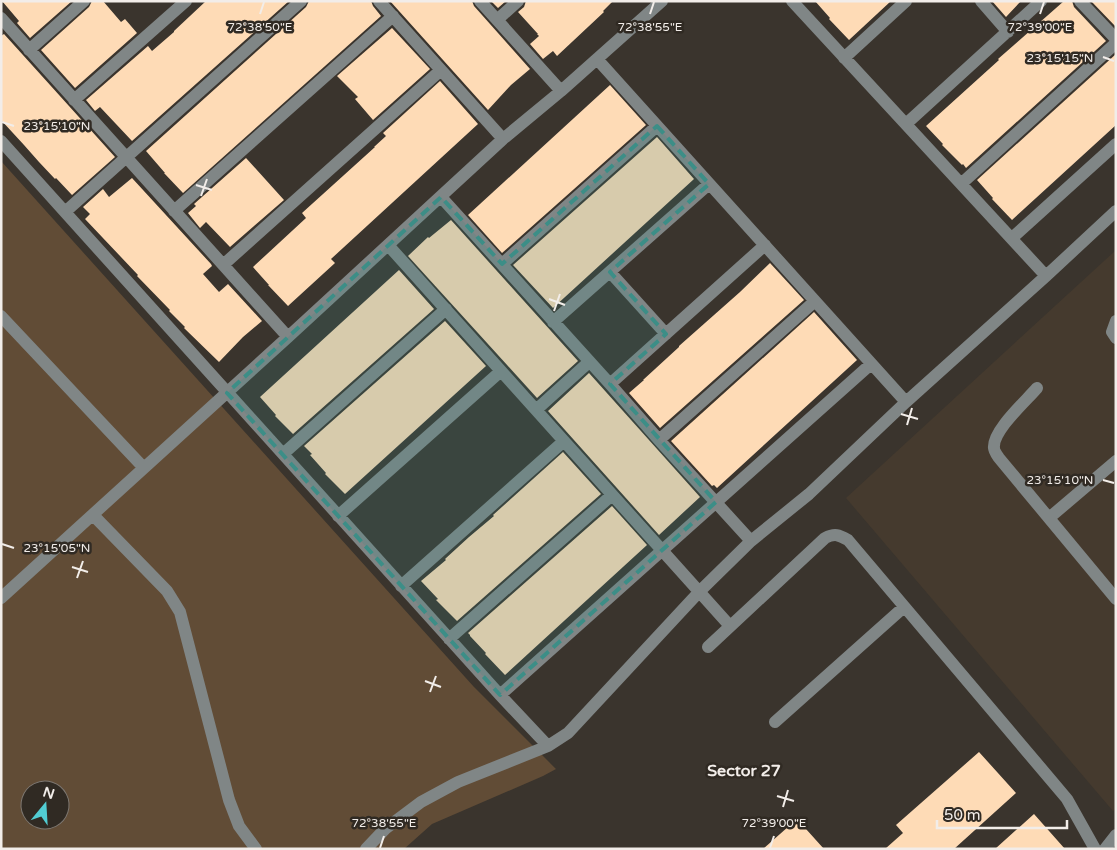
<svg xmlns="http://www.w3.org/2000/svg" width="1117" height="850" viewBox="0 0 1117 850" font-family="'Varela Round',sans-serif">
  <rect width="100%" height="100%" fill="#3a342d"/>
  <path fill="#453a2e" d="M1116,250V809L1113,811L846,498Z"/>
  <path fill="#614c36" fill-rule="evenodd" d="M1,161L474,687L556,769L543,776L432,824L404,849H1ZM30,790H60V820H30Z"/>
  <path fill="#fedbb6" d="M2,1H72L30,38L17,23L19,21Z
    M92,1H103L121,22L125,19L137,33L75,88L41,50L89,7Z
    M206,1H289L132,141L100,107L95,111L86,100L148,46L152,51L174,32V31Z
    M309,1H371L373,6L381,16L183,193L164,173H165L146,151L306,7Z
    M390,1H472L474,6L530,69L511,85L488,110Z
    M491,1H506L498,8Z
    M526,1H613L603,11L604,12L557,56L553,51L543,59L530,44L539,36L537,34H538L518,12L524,7Z
    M815,1H891L849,40L829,19L830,18Z
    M992,1H1021L1006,17Z
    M1064,1H1072L1074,7L1106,41L966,168L963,164L962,165L942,145L943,144L926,126L999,60L998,59Z
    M1091,1H1116V27Z
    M392,28L430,69L373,120L355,99L358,97L337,76Z
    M4,34L115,157L72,195L56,178L55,179L39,162L24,145L1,120V36Z
    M1116,54V125L1012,220L992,199L993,198L977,180Z
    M440,81L478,124L331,259L335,263L288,306L268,285H269L253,267L306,218L302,213L375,147H374L386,136L383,133Z
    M610,85L646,125L502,253L468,215Z
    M657,137L694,179L553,308L513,265Z
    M246,158L284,200L230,247L206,222L200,228L188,213L196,206L194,204Z
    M132,178L211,264L212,266L203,274L219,292L228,284L262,321L243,337L219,362L184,328L185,327L169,311L170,310L137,276L138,275L85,219L90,214L83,207L103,189L109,197Z
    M451,220L578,361L537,398L408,256L428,237L429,238Z
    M770,263L804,300L660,428L629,393L644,380H643L679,347V346L740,292Z
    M399,270L434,309L293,434L275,416L276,415L260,397Z
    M814,312L857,360L717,488L714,485L712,486L671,441Z
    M445,321L486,366L345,494L325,474L326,473L310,455L312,454L304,446Z
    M589,373L700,497L659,535L548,411Z
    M563,452L601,494L457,621L436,600L438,599L421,581L446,560L445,559L469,537L494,516L493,515Z
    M612,506L647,545L505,675L485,654L486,653L470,636V635L468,633Z
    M979,752L1016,793L954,849H885L903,833L896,825Z
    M1034,814L1065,849H995Z
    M797,819L824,849H763Z"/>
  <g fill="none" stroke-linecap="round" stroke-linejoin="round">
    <path stroke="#808686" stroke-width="12" d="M379,1L503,139
      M480,1L561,91
      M792,1L1046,276
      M981,1L1008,32
      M1080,1L1116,39
      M1,18L288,337
      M497,20L518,1
      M29,50L84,1
      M844,58L906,1
      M597,59L906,402
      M74,100L186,1
      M906,124L1041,1
      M1,141L500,695L548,746
      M961,184L1116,43
      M441,197L610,384L659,440L751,541
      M174,211L393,16
      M65,212L301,1
      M1012,238L1116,144
      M388,245L730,626
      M502,264L657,126
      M223,265L441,70
      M610,272L666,334
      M1,316L144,468
      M1116,321L1112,332L1116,338
      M553,322L709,184
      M610,384L765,245
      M1037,388C1026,401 992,431 994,448C994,451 997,455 999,458L1116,599
      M536,410L589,362
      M659,440L815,301
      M283,454L446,309
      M93,515L167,591L180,612L229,800L239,826L256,849
      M338,516L501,371
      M1049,518L1116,461
      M401,586L564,441
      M1,598L288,337L503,139L561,91L662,1
      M449,639L612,495
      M708,647L825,538C835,533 839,535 848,540L1067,799L1095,849
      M500,695L871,364
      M775,722L904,607
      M366,849L385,829L421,802L458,782L548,746L568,733L700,591L751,541L809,494L906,402L1046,276L1116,211
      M1105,849L1116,835"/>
  </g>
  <path fill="#3c8e87" fill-opacity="0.2" stroke="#3c8e87" stroke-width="4" stroke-dasharray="10 6" stroke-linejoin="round" d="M657,126L709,184L610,272L666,334L610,384L716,502L500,695L227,393L441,197L502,264Z"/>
  <path fill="none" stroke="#f2ede9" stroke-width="2" d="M260,14L264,2M650,14L654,2M1040,14L1044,2M1103,57L1114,61M2,122L14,126M196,185L212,190M201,196L207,179M549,299L565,305M554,311L560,294M901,414L918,419M907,425L912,408M1103,480L1114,483M2,544L14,548M72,567L88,572M77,578L83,561M425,681L441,687M430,692L436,676M777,796L794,801M783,807L788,790M380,848L384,836M770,848L774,836"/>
  <g text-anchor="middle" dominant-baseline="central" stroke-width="5" stroke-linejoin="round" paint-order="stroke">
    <g font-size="16" font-weight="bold" fill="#f2ede9" stroke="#302a23">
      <text x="744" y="771">Sector 27</text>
    </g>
  </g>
  <g font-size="12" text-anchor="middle" fill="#f2ede9" stroke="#302a23" stroke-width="5" stroke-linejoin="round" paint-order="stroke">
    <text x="260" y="31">72°38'50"E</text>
    <text x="650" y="31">72°38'55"E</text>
    <text x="1040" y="31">72°39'00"E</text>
    <text x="1060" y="62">23°15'15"N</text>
    <text x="57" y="130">23°15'10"N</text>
    <text x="1060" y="484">23°15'10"N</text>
    <text x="57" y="552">23°15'05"N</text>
    <text x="384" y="827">72°38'55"E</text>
    <text x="774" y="827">72°39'00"E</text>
  </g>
  <rect width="1117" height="850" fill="none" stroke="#f2ede9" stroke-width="5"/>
  <g transform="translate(45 805) rotate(18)"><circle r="24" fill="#302a23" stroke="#7e7872"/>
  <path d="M0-4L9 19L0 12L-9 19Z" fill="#51ccd2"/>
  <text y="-8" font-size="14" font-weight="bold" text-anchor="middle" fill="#f2ede9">N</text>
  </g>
  <path d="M937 820v8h130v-8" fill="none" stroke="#f2ede9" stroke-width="2.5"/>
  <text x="944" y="820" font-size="15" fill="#f2ede9" stroke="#302a23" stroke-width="4" paint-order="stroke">50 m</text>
</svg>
